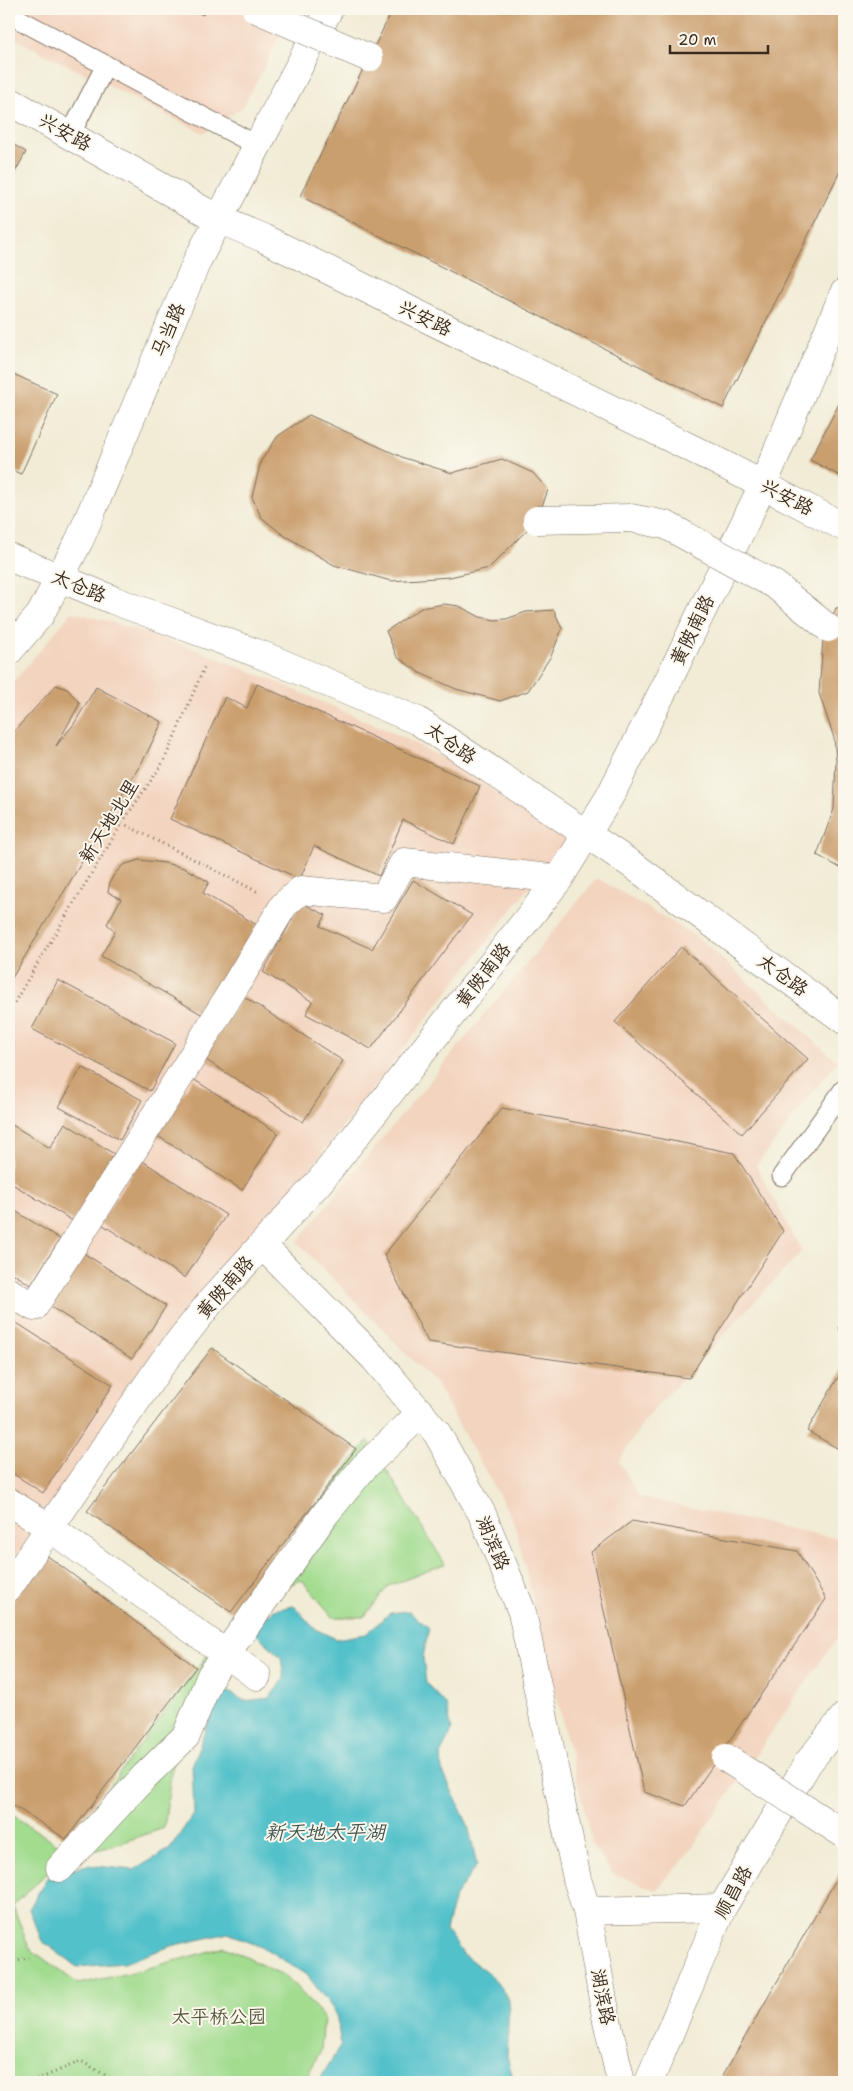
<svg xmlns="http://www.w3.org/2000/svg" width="853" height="2091" viewBox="0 0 853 2091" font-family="'Shantell Sans','LXGW WenKai TC',sans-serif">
  <rect width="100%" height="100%" fill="#fbf7ec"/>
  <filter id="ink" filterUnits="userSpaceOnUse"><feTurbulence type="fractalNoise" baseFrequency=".02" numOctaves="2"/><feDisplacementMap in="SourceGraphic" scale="10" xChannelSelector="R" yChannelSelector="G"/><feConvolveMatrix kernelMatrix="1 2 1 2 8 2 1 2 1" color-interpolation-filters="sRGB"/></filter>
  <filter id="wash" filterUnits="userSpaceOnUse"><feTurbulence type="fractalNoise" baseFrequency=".0096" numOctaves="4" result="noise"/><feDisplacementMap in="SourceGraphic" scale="20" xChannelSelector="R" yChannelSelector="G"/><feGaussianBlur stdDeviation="1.12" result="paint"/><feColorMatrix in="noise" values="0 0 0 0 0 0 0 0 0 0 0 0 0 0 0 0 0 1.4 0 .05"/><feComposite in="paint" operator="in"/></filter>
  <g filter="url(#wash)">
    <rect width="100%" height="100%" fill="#f1ecd6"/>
    <path fill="#f3d4bf" d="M9,9H295L243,107L203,133L9,36Z
      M72,612L108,621L197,650L279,683L405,738L454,764L566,840L306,1174L245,1247L9,1565V687Z
      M597,878L697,937L837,1061L756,1166L802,1251L646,1418L619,1461L639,1497L844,1540V1628L684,1859L656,1890L613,1874L593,1847L514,1522L435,1383L297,1242Z"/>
    <path fill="#a1dc8f" stroke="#6e8356" d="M368,1440L445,1564L389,1586L364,1617H333L302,1580L260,1595L199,1683L171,1773L164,1828L118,1844L59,1861L13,1906L29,1948L78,1984L134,1972L225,1947L287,1977L324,2017L321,2050L304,2082H9V1813L63,1848Z"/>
    <path fill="#53c1ca" stroke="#477674" d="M294,1606L315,1629L336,1639L366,1634L390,1613L409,1611L429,1628L423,1657L426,1683L446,1704L452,1731L441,1752L442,1770L468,1825L477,1865L455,1896L446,1930L464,1955L492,1976L509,2000L507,2056L514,2082H318L341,2045L336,2013L308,1976L266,1949L228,1933L171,1946L124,1963L77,1967L42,1941L29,1909L48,1876L87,1865L134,1870L170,1849L194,1813L192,1766L221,1688L245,1701L269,1698L284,1679L281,1657L252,1630L274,1610Z"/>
    <g id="blocks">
      <path fill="#ca9f6e" d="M190,9H206L203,15Z
        M393,9H844V163L723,408L300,196Z
        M9,142L26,152L9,183Z
        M9,372L57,394L21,474L9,469Z
        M844,394V478L810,460Z
        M309,415L404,458L452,473L502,459L533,473L548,490L537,520L489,568L450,577L391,581L334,565L282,534L261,517L252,497L261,461L278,436Z
        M444,604L459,606L480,617L495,620L506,619L526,612L554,610L562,629L551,656L528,691L500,701L456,689L420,673L397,657L386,631L421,608Z
        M844,607V870L817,855L834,809L836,759L834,738L819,693L823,639L836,608Z
        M257,684L480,786L454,844L403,820L379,876L314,846L300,879L170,819L225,697L247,708Z
        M56,685L67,689L80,703L56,746L74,724L96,687L162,722L145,757L9,983V737Z
        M139,860L165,863L184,868L197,875L209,882L203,893L257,925L203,1015L101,956L115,931L107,924L121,899L108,892L110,882L113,876L123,865Z
        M413,880L472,915L371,1049L306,1014L313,1002L263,972L301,903L326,915L320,926L372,949Z
        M681,947L808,1059L742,1134L615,1022Z
        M58,980L175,1043L150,1091L32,1029Z
        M243,996L343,1061L303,1122L203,1058Z
        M82,1067L142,1100L120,1140L59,1107Z
        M193,1079L278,1133L242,1190L156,1135Z
        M502,1108L734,1153L783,1231L689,1378L428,1342L384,1255Z
        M9,1123L50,1148L65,1123L114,1154L73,1221L9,1182Z
        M141,1160L226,1215L185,1278L100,1223Z
        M9,1207L60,1239L31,1285L9,1271Z
        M82,1252L166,1306L132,1359L48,1305Z
        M9,1318L113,1385L43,1493L9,1471Z
        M844,1318V1343L839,1327Z
        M212,1348L356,1449L231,1612L87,1511Z
        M844,1367V1452L807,1431Z
        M632,1521L797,1551L826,1599L685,1806L644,1792L591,1552Z
        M45,1554L196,1667L66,1839L9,1803V1607Z
        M844,1866V2082H719Z"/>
    </g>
  </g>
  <g filter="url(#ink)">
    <use href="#blocks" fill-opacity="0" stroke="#7b6e5e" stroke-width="1"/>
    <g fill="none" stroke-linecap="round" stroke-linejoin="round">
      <defs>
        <path id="service" d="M9,14L258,146
          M70,135L106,65
          M782,1176L844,1089"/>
        <path id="pedestrian" d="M9,1292L34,1307L192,1057L284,905L301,890L384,898L404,862L559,879
          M50,1528L257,1676
          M60,1868L145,1776L186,1736L211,1675L326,1513L364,1467L421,1413"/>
        <path id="minor" d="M9,101L218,219L263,238L709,457L844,527
          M9,557L113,600L267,657L418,721L634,866L844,1020
          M262,1245L374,1358L437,1433L482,1514L522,1612L577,1879L587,1911L606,2016L621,2082
          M9,1502L50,1528
          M587,1911L722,1908
          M649,2082L722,1908L808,1763L844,1717"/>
        <path id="tertiary" d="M9,651L40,615L80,539L197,261L329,9
          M9,1587L163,1362L212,1300L320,1181L559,879L610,796L670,677L763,485L844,293"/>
      </defs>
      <use href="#service" stroke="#7b6e5e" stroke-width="21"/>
      <use href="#pedestrian" stroke="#7b6e5e" stroke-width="29"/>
      <use href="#minor" stroke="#7b6e5e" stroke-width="29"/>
      <use href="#tertiary" stroke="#7b6e5e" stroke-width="29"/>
      <path stroke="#7b6e5e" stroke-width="3" stroke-dasharray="1 4" stroke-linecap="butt" d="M122,823L258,892
        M9,1011L122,823L164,761L205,666
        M9,1961L29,1958
        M32,2082L81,2061L117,2082"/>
      <use href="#service" stroke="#fff" stroke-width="19"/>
      <use href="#pedestrian" stroke="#fff" stroke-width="28"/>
      <use href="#minor" stroke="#fff" stroke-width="28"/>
      <use href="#tertiary" stroke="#fff" stroke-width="28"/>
      <defs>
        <path id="pedestrian-bridge" d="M256,9L369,58
          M537,520L631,518L666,525L775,585L828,628
          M726,1758L844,1834"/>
      </defs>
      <use href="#pedestrian-bridge" stroke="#7b6e5e" stroke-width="29" stroke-linecap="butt"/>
      <use href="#pedestrian-bridge" stroke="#fff" stroke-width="28"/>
    </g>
  </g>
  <g text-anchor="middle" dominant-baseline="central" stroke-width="4" stroke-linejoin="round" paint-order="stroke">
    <g font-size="19" fill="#3b2a1e" stroke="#fbf7ec">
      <text transform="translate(65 132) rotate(29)">兴安路</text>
      <text transform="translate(425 318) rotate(26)">兴安路</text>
      <text transform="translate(168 330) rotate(-67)">马当路</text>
      <text transform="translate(787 497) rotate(27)">兴安路</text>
      <text transform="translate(79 586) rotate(22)">太仓路</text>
      <text transform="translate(692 630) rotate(-64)">黄陂南路</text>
      <text transform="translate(451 743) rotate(35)">太仓路</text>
      <text transform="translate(109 821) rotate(-58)">新天地北里</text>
      <text transform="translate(483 975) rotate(-52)">黄陂南路</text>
      <text transform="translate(783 975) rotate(36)">太仓路</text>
      <text transform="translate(225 1287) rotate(-49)">黄陂南路</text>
      <text transform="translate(493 1543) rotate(67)">湖滨路</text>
      <text transform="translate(733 1892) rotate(-61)">顺昌路</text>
      <text transform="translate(603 1997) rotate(79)">湖滨路</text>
    </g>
    <g font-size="19" fill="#54563a" stroke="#fbf7ec">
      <text x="219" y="2016">太平桥公园</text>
    </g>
    <g font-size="20" font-style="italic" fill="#425752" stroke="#fbf7ec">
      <text x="325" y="1832">新天地太平湖</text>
    </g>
  </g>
  <rect width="853" height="2091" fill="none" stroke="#fbf7ec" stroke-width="30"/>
  <path d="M670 45v8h98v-8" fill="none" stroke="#3b2a1e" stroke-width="2.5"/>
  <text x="678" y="45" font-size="15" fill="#3b2a1e" stroke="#fbf7ec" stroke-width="4" paint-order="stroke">20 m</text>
</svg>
